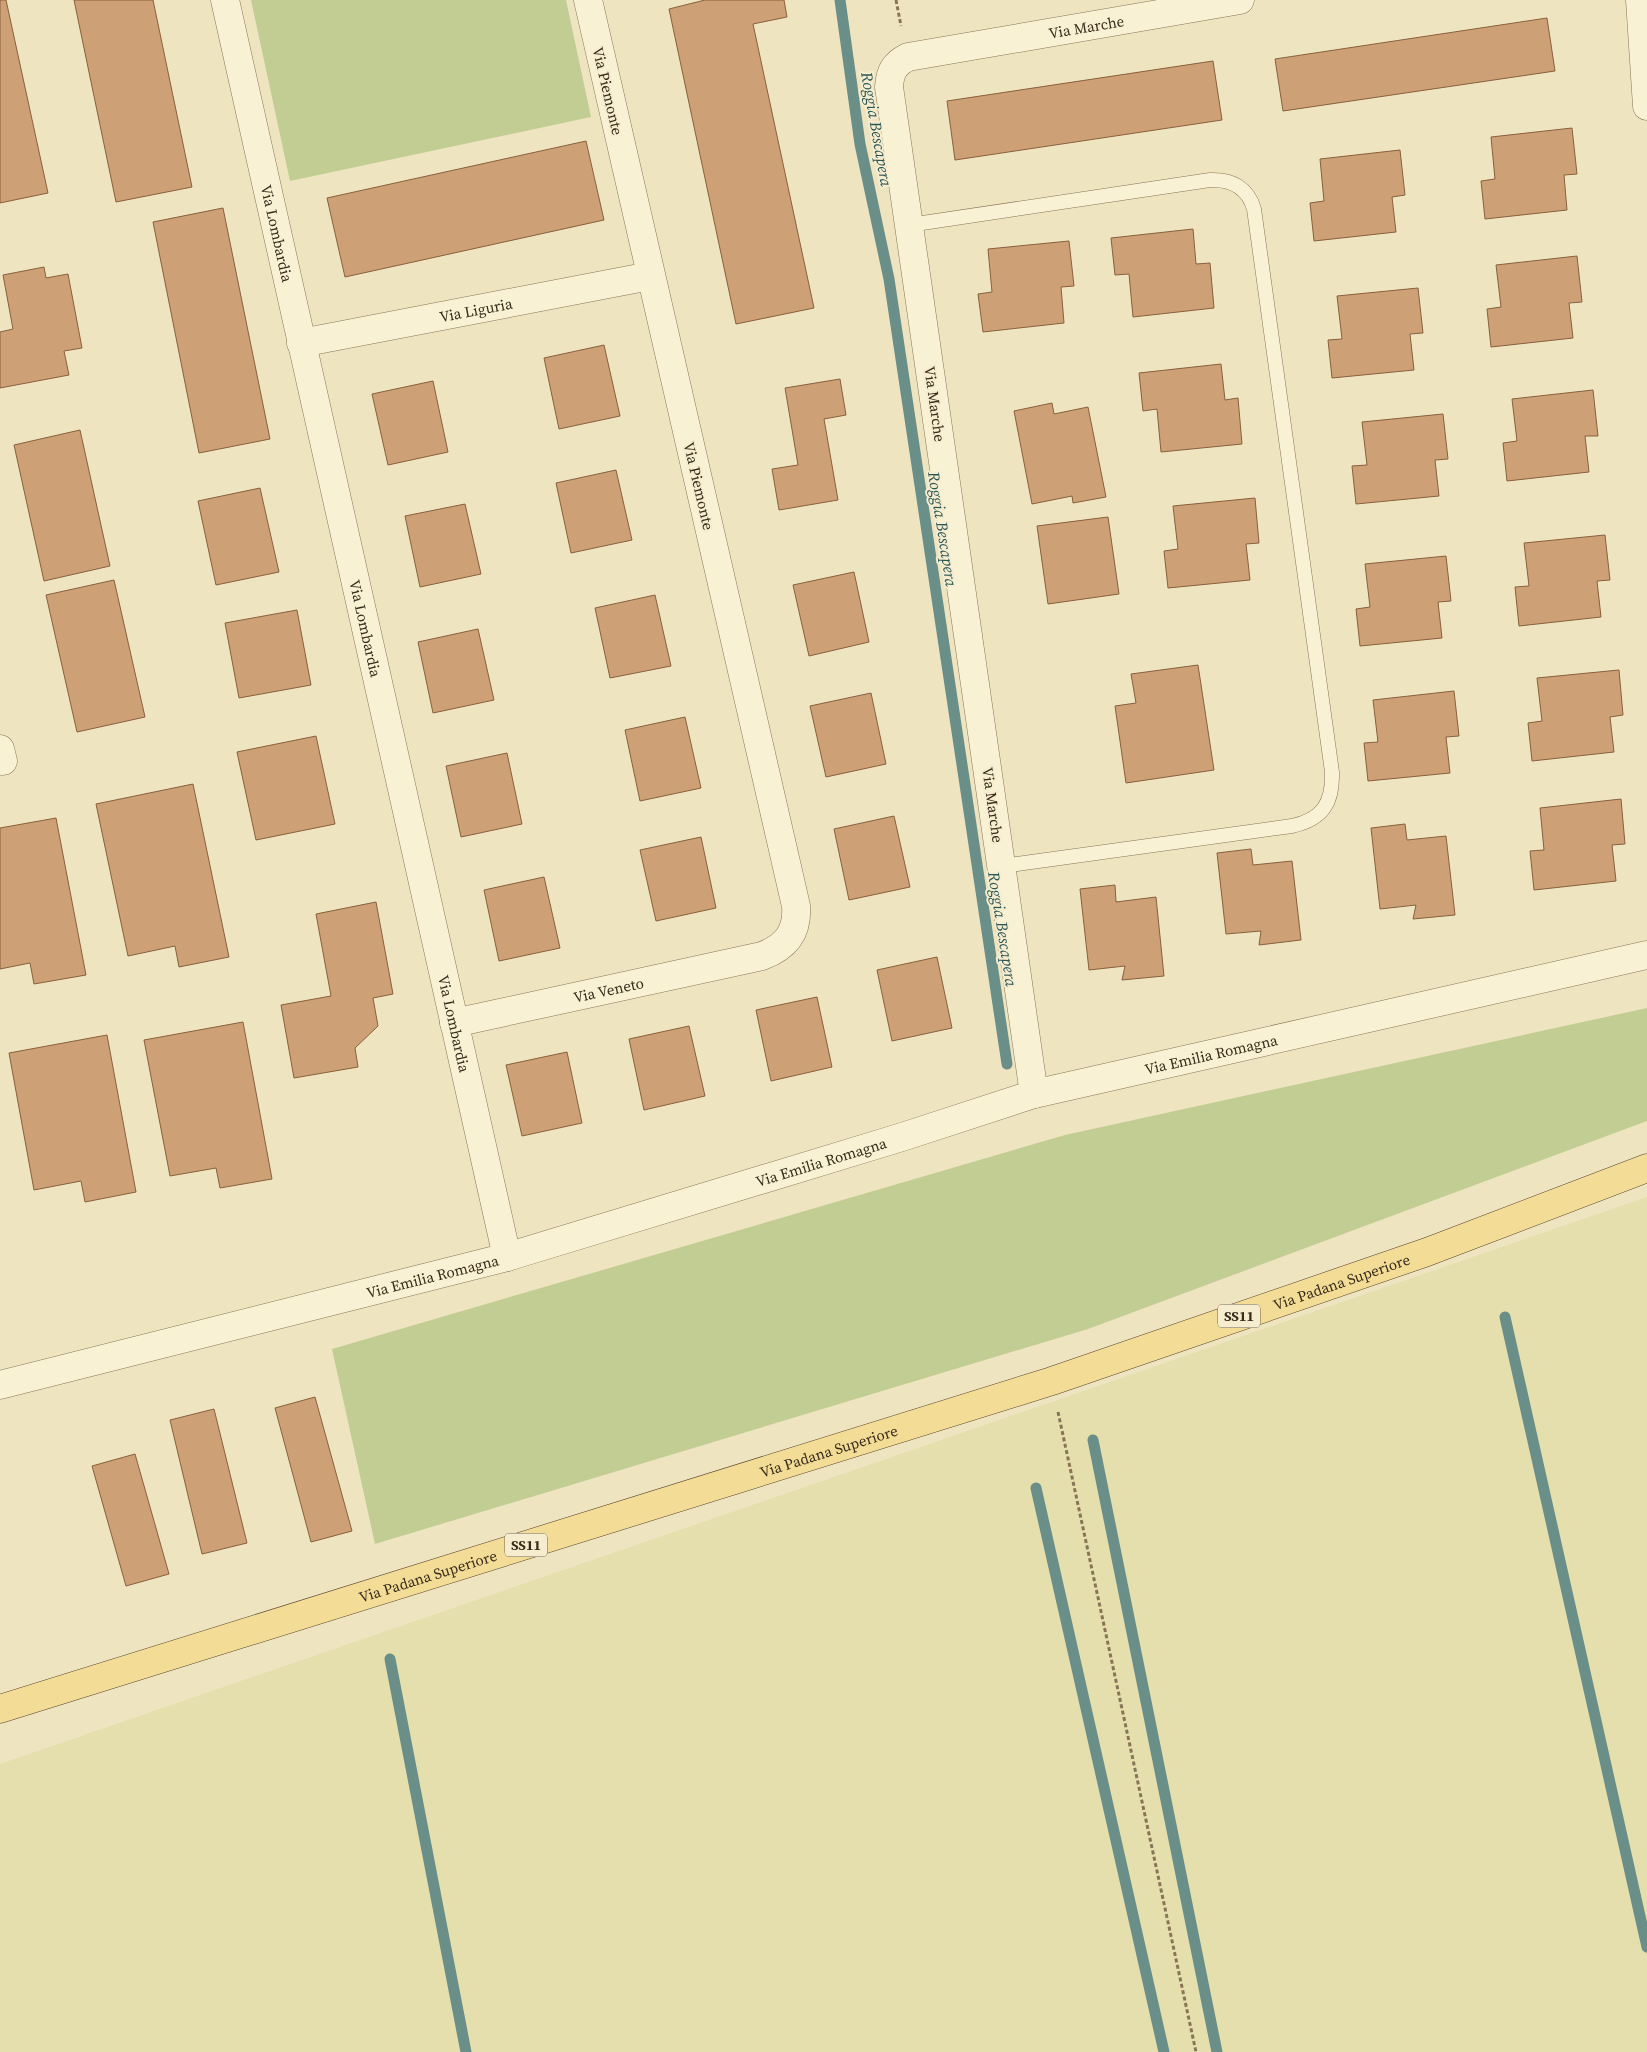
<svg xmlns="http://www.w3.org/2000/svg" width="1647" height="2052" viewBox="0 0 1647 2052" font-family="'Source Serif 4',serif">
  <rect width="100%" height="100%" fill="#efe4c0"/>
  <path fill="#e4dfad" d="M1647,1197V2052H0V1764Z"/>
  <path fill="#c2cd94" d="M251,0H566L591,117L290,181Z
    M1647,1008V1121L1088,1329L375,1544L332,1349L1065,1135Z"/>
  <g fill="none" stroke-linecap="round" stroke-linejoin="round">
    <path stroke="#6a8e88" stroke-width="11" d="M840,0L860,144L889,279L1007,1064
      M1505,1317L1647,1947
      M1093,1440L1217,2052
      M1036,1488L1164,2052
      M390,1659L466,2052"/>
  </g>
  <path fill="#cea075" stroke="#87603d" d="M0,0H6L48,193L0,203Z
    M74,0H153L192,187L116,202Z
    M705,0H784L787,17L753,24L814,308L736,324L669,9Z
    M1547,18L1555,71L1283,111L1275,59Z
    M1213,61L1222,120L955,160L947,101Z
    M1572,128L1577,174L1564,175L1567,210L1485,219L1481,181L1495,179L1491,137Z
    M586,141L604,220L345,277L327,198Z
    M1400,150L1405,195L1392,197L1396,232L1314,241L1310,203L1324,201L1320,159Z
    M223,208L270,439L199,453L153,222Z
    M1193,229L1196,264L1210,263L1214,308L1133,317L1129,274L1115,275L1111,238Z
    M1069,241L1074,286L1061,287L1064,323L983,332L978,294L992,292L988,249Z
    M1577,256L1582,302L1569,303L1573,338L1491,347L1487,309L1501,307L1496,265Z
    M44,267L46,278L68,274L82,348L64,351L69,375L0,388V332L13,329L3,275Z
    M1418,288L1423,333L1410,334L1414,370L1332,378L1328,340L1342,339L1337,296Z
    M604,345L620,416L559,429L544,358Z
    M1221,364L1225,400L1238,398L1242,444L1161,452L1157,409L1143,411L1139,373Z
    M840,379L846,415L824,419L838,500L779,510L772,469L798,465L785,388Z
    M433,381L448,452L388,465L372,394Z
    M1593,390L1598,436H1585L1589,472L1507,481L1503,443L1517,441L1512,399Z
    M1052,403L1054,414L1088,407L1106,497L1073,503L1072,496L1032,504L1014,411Z
    M1443,414L1448,459L1435,460L1439,496L1356,504L1352,466L1367,465L1362,422Z
    M80,430L110,566L44,581L14,445Z
    M616,470L632,540L571,553L556,483Z
    M260,488L279,572L216,585L198,501Z
    M1255,498L1259,543L1246,544L1250,580L1168,588L1164,551L1178,549L1173,506Z
    M465,504L481,574L420,587L405,516Z
    M1108,517L1119,594L1048,604L1037,526Z
    M1605,535L1610,580L1597,581L1601,617L1519,626L1515,587L1529,586L1524,543Z
    M1446,556L1451,601L1438,602L1442,638L1360,646L1356,609L1370,607L1365,564Z
    M854,572L869,642L809,656L793,585Z
    M114,580L145,717L77,732L46,595Z
    M655,595L671,666L610,678L595,608Z
    M297,610L311,685L239,698L225,623Z
    M478,629L494,700L433,713L418,642Z
    M1198,665L1214,770L1126,783L1115,706L1136,703L1131,674Z
    M1619,670L1623,715L1610,717L1614,752L1532,761L1528,723L1542,721L1537,678Z
    M1454,691L1459,736L1446,737L1450,773L1368,781L1364,743L1378,742L1373,700Z
    M871,693L886,764L826,777L810,706Z
    M685,717L701,788L640,801L625,730Z
    M316,736L335,824L256,840L237,752Z
    M507,753L522,824L461,837L446,766Z
    M193,784L229,957L179,967L175,946L128,956L96,804Z
    M1621,799L1625,844L1612,845L1616,881L1534,890L1530,851L1544,850L1540,808Z
    M894,816L910,887L849,900L834,829Z
    M56,818L86,975L34,984L30,963L0,969V828Z
    M1405,824L1407,840L1446,836L1455,915L1413,919L1416,905L1380,909L1371,828Z
    M701,837L716,908L656,921L640,850Z
    M1251,849L1253,865L1292,861L1301,940L1259,945L1261,931L1226,934L1217,853Z
    M544,877L560,948L499,961L484,890Z
    M1115,885L1116,902L1156,897L1164,976L1122,980L1125,966L1089,970L1080,889Z
    M376,902L393,994L373,998L378,1026L355,1048L358,1067L294,1078L281,1005L331,996L316,914Z
    M937,957L952,1028L892,1041L877,970Z
    M817,997L832,1067L771,1081L756,1010Z
    M243,1022L272,1179L220,1188L216,1168L170,1176L144,1040Z
    M689,1026L705,1096L644,1110L629,1039Z
    M107,1035L136,1192L85,1202L81,1181L34,1190L9,1053Z
    M567,1052L582,1123L522,1136L506,1065Z
    M315,1397L352,1531L311,1542L275,1408Z
    M214,1409L247,1543L202,1554L170,1420Z
    M135,1454L169,1574L126,1586L92,1466Z"/>
  <g fill="none" stroke-linecap="round" stroke-linejoin="round">
    <defs>
      <path id="lane" d="M909,225L1210,180C1232,179 1248,188 1254,209L1332,772C1333,803 1323,819 1292,826L1002,866"/>
      <g id="street">
        <path id="s1" d="M225,0L507,1257"/>
        <path d="M1640,0L1647,106"/>
        <path id="s2" d="M301,343L650,276"/>
        <path d="M0,749L3,761"/>
        <path id="s3" d="M454,1023L762,956C786,947 798,932 796,906L588,0"/>
        <path id="s4" d="M1034,1094L889,87C890,72 894,64 908,57L1240,0"/>
        <path id="s5" d="M0,1385L507,1257L902,1137L1034,1094L1647,955"/>
      </g>
      <g id="primary">
        <path id="s6" d="M0,1709L1052,1381L1427,1252L1647,1168"/>
      </g>
    </defs>
    <use href="#lane" stroke="#887558" stroke-width="15"/>
    <use href="#street" stroke="#887558" stroke-width="29"/>
    <use href="#primary" stroke="#55422c" stroke-width="29"/>
    <path stroke="#887558" stroke-width="3" stroke-dasharray="4 2.5" stroke-linecap="butt" d="M896,0L901,26
      M1058,1412L1196,2052"/>
    <use href="#lane" stroke="#f9f1d3" stroke-width="14"/>
    <use href="#street" stroke="#f9f1d3" stroke-width="28"/>
    <use href="#primary" stroke="#f3dd96" stroke-width="28"/>
  </g>
  <g text-anchor="middle" dominant-baseline="central" stroke-width="4" stroke-linejoin="round" paint-order="stroke">
    <g fill="#f6edcf" stroke="#706552" stroke-width="1">
      <rect x="1218" y="1304.5" width="42" height="23" rx="4"/>
      <rect x="505" y="1533.5" width="42" height="23" rx="4"/>
    </g>
    <g font-size="14" font-weight="bold" fill="#372b1c">
      <text x="1239" y="1316">SS11</text>
      <text x="526" y="1545">SS11</text>
    </g>
    <g font-size="15" fill="#372b1c" stroke="#f6edcf">
      <text stroke="none"><textPath href="#s4" startOffset="1236">Via Marche</textPath></text>
      <text transform="translate(608 91) rotate(77)">Via Piemonte</text>
      <text stroke="none"><textPath href="#s1" startOffset="239">Via Lombardia</textPath></text>
      <text stroke="none"><textPath href="#s2" startOffset="178">Via Liguria</textPath></text>
      <text transform="translate(935 404) rotate(82)">Via Marche</text>
      <text transform="translate(699 486) rotate(77)">Via Piemonte</text>
      <text stroke="none"><textPath href="#s1" startOffset="644">Via Lombardia</textPath></text>
      <text transform="translate(993 805) rotate(82)">Via Marche</text>
      <text stroke="none"><textPath href="#s3" startOffset="158">Via Veneto</textPath></text>
      <text stroke="none"><textPath href="#s1" startOffset="1049">Via Lombardia</textPath></text>
      <text stroke="none"><textPath href="#s5" startOffset="1256">Via Emilia Romagna</textPath></text>
      <text stroke="none"><textPath href="#s5" startOffset="851">Via Emilia Romagna</textPath></text>
      <text stroke="none"><textPath href="#s5" startOffset="446">Via Emilia Romagna</textPath></text>
      <text stroke="none"><textPath href="#s6" startOffset="1408">Via Padana Superiore</textPath></text>
      <text stroke="none"><textPath href="#s6" startOffset="868">Via Padana Superiore</textPath></text>
      <text stroke="none"><textPath href="#s6" startOffset="448">Via Padana Superiore</textPath></text>
    </g>
    <g font-size="16" font-style="italic" fill="#2b5757" stroke="#f6edcf">
      <text transform="translate(877 129) rotate(80)">Roggia Bescapera</text>
      <text transform="translate(943 529) rotate(81)">Roggia Bescapera</text>
      <text transform="translate(1003 929) rotate(81)">Roggia Bescapera</text>
    </g>
  </g>
</svg>
